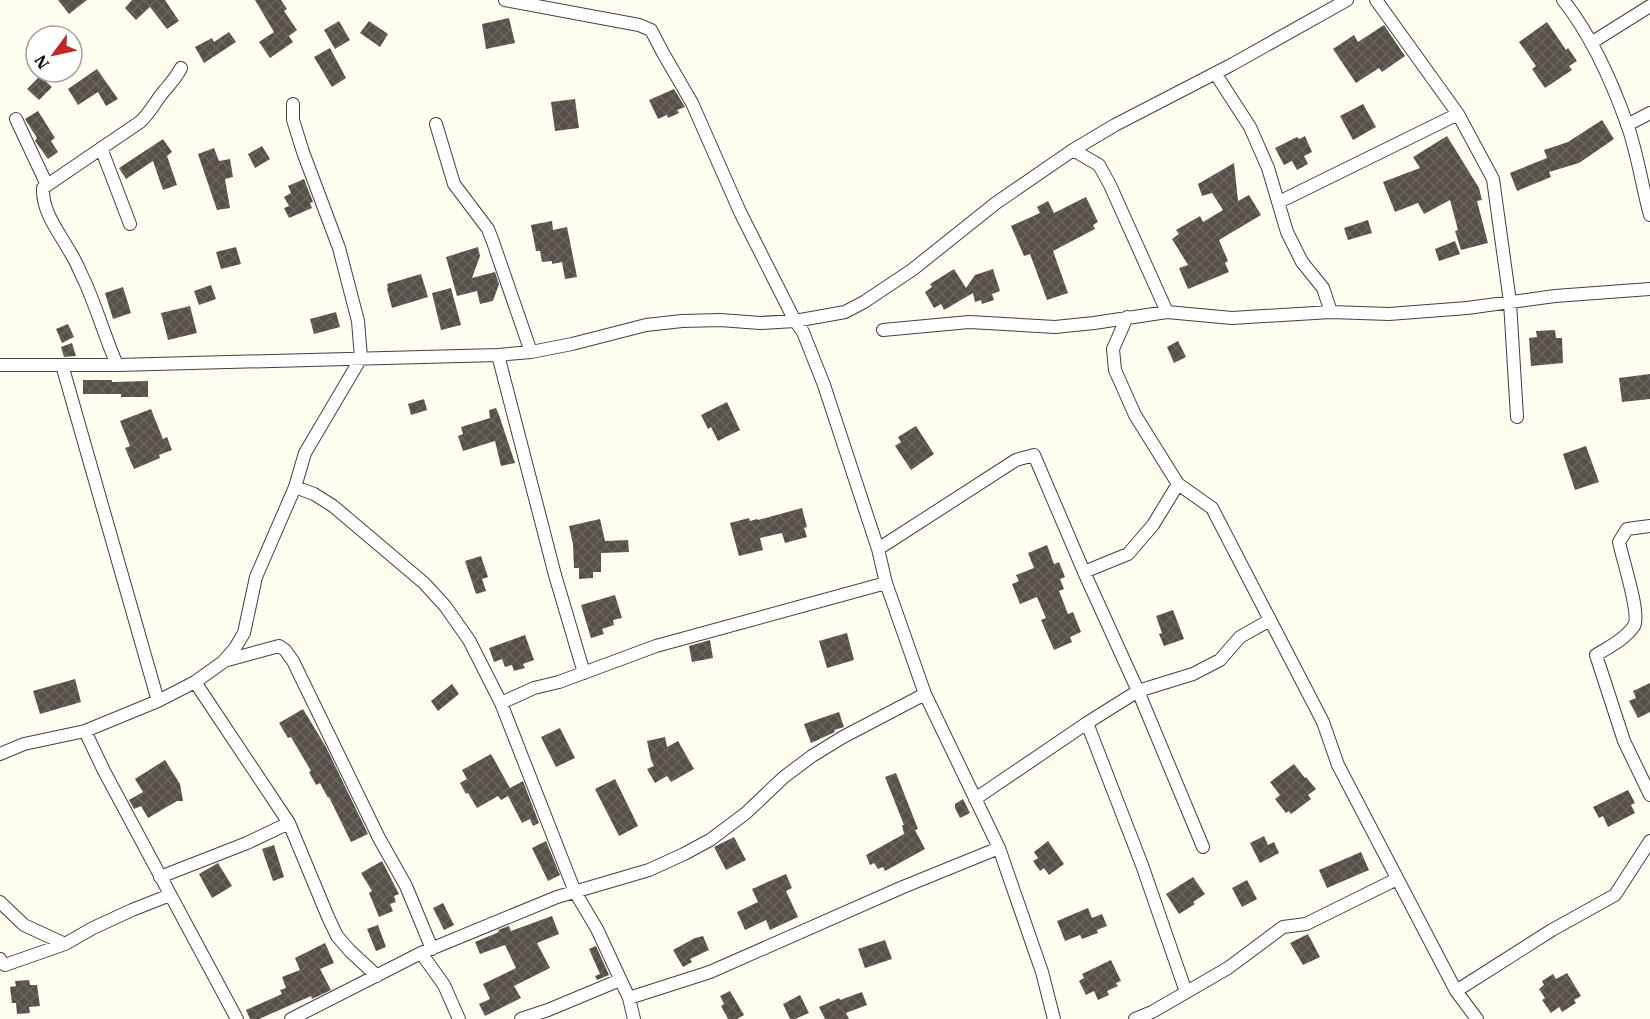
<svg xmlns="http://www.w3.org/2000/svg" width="1650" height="1019" viewBox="0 0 1650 1019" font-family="'IBM Plex Serif',serif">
  <defs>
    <pattern id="building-cross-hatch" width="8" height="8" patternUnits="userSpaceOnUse" patternTransform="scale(1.5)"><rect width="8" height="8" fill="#57504a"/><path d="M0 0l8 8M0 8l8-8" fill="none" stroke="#6a6560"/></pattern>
  </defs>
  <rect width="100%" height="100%" fill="#fffdef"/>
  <path fill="url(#building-cross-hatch)" d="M58,0H87L69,14Z
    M132,0H165L179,21L167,29L150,7L136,20L125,8Z
    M255,0H281L287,9L284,11L297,30L289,36L293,42L270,58L259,42L274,32Z
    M509,18L515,43L486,49L482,24Z
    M339,21L350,40L335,49L324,30Z
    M369,21L388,34L380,47L360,33Z
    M1547,22L1566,50L1568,48L1577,61L1569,66L1572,70L1545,88L1532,69L1536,66L1519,42Z
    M1384,25L1405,56L1382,72L1379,68L1356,83L1333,49L1354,35L1358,42Z
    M229,32L236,42L204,63L195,47L212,38L214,42Z
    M330,48L346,78L332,87L314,57Z
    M97,69L118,99L106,106L98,92L78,105L68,89Z
    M40,76L52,87L39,100L27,89Z
    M674,89L685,107L677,110L679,113L668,118L667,115L658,119L649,100Z
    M575,99L579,128L555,131L551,102Z
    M1363,104L1376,127L1353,140L1340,116Z
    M38,111L55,138L51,141L58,152L48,159L35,141L37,138L25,119Z
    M1602,120L1614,139L1579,163L1549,172L1551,177L1517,191L1510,173L1547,158L1544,150L1568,142Z
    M1305,136L1312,152L1304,156L1308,164L1297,170L1292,161L1284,165L1275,148L1297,137L1299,139Z
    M1447,136L1479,188L1482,200L1477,201L1488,243L1461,250L1455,231L1458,230L1450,200L1424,214L1418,203L1395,212L1383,182L1420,168L1413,157Z
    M163,139L172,152L167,156L177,185L163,190L153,161L126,179L119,168Z
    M262,146L270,159L255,168L248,154Z
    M214,148L219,161L230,159L233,177L225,179L230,208L217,210L198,154Z
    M1234,163L1238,201L1249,195L1261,215L1219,240L1228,261L1225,263L1229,272L1188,289L1179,268L1188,265L1172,239L1179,234L1176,230L1200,216L1203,222L1223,210L1212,193L1202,196L1198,184Z
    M304,179L313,202L310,203L312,208L289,218L284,208L289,206L284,197L291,193L288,186Z
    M1086,197L1098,222L1093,225L1095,229L1053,251L1068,293L1047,300L1030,254L1024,256L1011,226L1040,213L1037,207L1048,201L1054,213Z
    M1368,220L1372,233L1348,240L1344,228Z
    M552,221L553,230L567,227L577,277L565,279L562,262L552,264V261L542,262L540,251H536L531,225Z
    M1455,241L1460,254L1439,261L1435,249Z
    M236,247L241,264L221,269L216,252Z
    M478,247L480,256L472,278L495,272L499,284L493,301L480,304L477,291L457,296L446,257Z
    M954,269L966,288L975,275L993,269L1000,291L992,294L994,300L982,304L981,300L975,302L973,293L944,310L941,304L934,308L925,292L932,287L930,284Z
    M421,274L428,297L392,308L387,289L388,288L387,284Z
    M211,285L216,299L199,305L194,291Z
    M123,287L131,313L113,319L105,293Z
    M451,288L461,325L441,330L432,293Z
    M190,306L197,333L168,340L161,313Z
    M336,312L340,327L314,334L310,319Z
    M68,324L74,337L62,343L56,329Z
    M1555,330L1556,338H1562L1563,363L1531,366L1529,338L1537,337L1536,331Z
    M1178,341L1186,357L1174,363L1167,347Z
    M72,343L76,356L64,357L61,347Z
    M1650,374V399L1622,402L1619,378Z
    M83,380H112V382L148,381V397H121V394H83Z
    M424,399L427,410L411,415L408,404Z
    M727,402L740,430L718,441L711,427L708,429L701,415Z
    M496,408L499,415L515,463L501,466L495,441L463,451L458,436L463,434L461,427L490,418L489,410Z
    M151,409L163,439L167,437L172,450L159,455L160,458L134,469L125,448L130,446L120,421Z
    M916,426L934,454L911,470L895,446L901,442L898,437Z
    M1586,446L1599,482L1575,490L1563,454Z
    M802,508L807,527L804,528L807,537L785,543L782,533L760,538L763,550L739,556L730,523L749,518L750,521L757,519L758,520Z
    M600,519L605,541L628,540L629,552L601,553V572H593V578L579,579V568H574L573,544L569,526Z
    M1047,545L1054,564L1059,562L1065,577L1060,579L1064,589L1059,591L1068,614L1073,612L1081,632L1070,637L1072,642L1054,650L1041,620L1046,618L1037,597L1020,604L1012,584L1019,581L1016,575L1034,568L1028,553Z
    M481,556L488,577L482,579L486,591L476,594L465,561Z
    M615,595L622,618L613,620L614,625L602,629L604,634L591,638L581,605Z
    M1173,610L1184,639L1164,646L1159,634L1162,633L1156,616Z
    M847,633L854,660L827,668L819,641Z
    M525,635L534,660L523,664L525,668L514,671L512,665L505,667L502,659L494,662L489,648Z
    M710,640L713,658L692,662L689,646Z
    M75,679L81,702L40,714L33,691Z
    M1650,683V712L1638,718L1629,701L1636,698L1633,691Z
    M452,684L459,694L438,711L431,701Z
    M303,709L326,747L368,834L351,842L329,797L328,798L320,783L316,785L309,772L311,771L291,737L288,738L279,723Z
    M839,712L844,727L834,730L835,732L811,743L804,724Z
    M560,728L575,758L556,767L541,737Z
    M665,737L667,747L678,741L694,769L671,782L667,776L655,783L647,769L654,766L651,760L647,741Z
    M491,754L510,788L523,781L539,823L533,826L530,819L522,823L508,796L501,800L498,796L477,808L468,793L466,794L460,783L467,779L462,770Z
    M165,760L180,784L183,801H177L148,818L141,806L134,809L129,800L143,792L135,779Z
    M1294,764L1305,778L1306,777L1316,789L1308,795L1311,799L1291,814L1289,811L1286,813L1275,799L1280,795L1270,782Z
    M896,773L918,829L915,830L925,849L885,871L883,867L878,869L874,863L870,865L866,855L904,834L902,825H904L885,777Z
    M615,779L638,826L619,836L595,789Z
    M1628,790L1635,803L1631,805L1635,813L1608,827L1603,816L1599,818L1593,807Z
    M963,799L970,813L960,818L955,808V804Z
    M1264,836L1268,845L1274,842L1279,853L1260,863L1250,843Z
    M734,837L746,860L726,870L714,847Z
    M546,841L560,875L548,881L532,848Z
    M1048,841L1064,864L1049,875L1044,868L1040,871L1033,861L1038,858L1034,852Z
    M274,845L284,877L273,881L262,849Z
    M1361,852L1369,870L1327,888L1319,870Z
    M382,861L399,894L394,896L396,902L390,904L393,911L379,917L369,893L372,891L361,873Z
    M218,863L232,886L212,898L199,874Z
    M786,874L792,888L786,891L798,917L770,930L766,920L745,930L737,912L758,902L752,889Z
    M1193,877L1205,894L1193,902L1195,904L1179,914L1166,894Z
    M1247,880L1257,899L1242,907L1232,888Z
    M443,903L454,925L444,930L433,908Z
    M1088,908L1092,918L1102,914L1107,926L1097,930L1098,933L1082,939L1080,935L1065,941L1057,921Z
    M552,916L559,934L537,943L550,968L514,986L521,998L485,1016L479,1004L490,999L483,984L516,968L505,945L480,954L475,942L499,932L498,930L509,926L511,931Z
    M378,925L386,947L376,951L367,929Z
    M1308,934L1320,957L1303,965L1290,943Z
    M703,936L709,950L690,959L692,962L683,967L673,950L695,938Z
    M885,940L892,959L865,968L858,949Z
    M325,943L334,963L320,969L331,990L312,999L311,996L259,1019H250L246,1010L282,994L280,990L286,988L282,977L300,970L295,958Z
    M596,946L609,975L597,980L595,976L600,974L589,949Z
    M1111,960L1121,981L1116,983L1118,986L1107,991L1109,995L1098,1000L1094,991L1086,995L1079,981L1084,978L1082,974Z
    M1567,973L1581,996L1574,1000L1576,1003L1562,1012L1559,1007L1551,1013L1542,1000L1545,998L1539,989L1544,985L1542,981L1553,974L1556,979Z
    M29,980L30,985H37L40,1006L29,1007L30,1013L17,1014L16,1003H12L10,987L16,986L15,981Z
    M730,991L744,1015L737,1019H728L721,1006L724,1004L720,996Z
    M862,992L867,1005L846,1013L849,1019H825L819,1007L839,998L840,1000Z
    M800,995L809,1013L795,1019H790L783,1004Z"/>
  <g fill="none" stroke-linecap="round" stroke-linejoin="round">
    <defs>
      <path id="street" d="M505,0L639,25L651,30L663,53L692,103L740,212L795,321L803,332L824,385L878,549L886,583L925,694L999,848L1042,972L1054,1019
        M1376,0L1458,114L1493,179L1510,302L1517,417
        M1563,0C1591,35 1612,82 1627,124C1637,151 1642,186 1650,215
        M1591,43L1650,6
        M1215,73L1250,127L1268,168L1287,232L1302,262L1323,288L1331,312
        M16,119L47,185
        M436,124L454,184L488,229L493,242L531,352
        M1627,125L1650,113
        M101,148L130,224
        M1073,150L1099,165L1110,185L1167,312
        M1279,202L1458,114
        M1127,317L1113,349L1115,370L1135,415L1178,484L1212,508L1323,722L1338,765L1456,991L1477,1019
        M883,330L969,322L1055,327L1094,323L1167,312L1232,318L1331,312L1389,314L1467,308L1555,296L1650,289
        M498,355L555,575L584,673
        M0,365H117L498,355L531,352L572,344L646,325L682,321L720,320L760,323L795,321L845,312L864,302L912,270L996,203L1073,150L1115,125L1231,65L1347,0
        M62,365L158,701
        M117,365C105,337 97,309 85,282C80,272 76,261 70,252C59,232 42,212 43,188L140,122C150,113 155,102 164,91C171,83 176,78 181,68
        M295,487L314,494L333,506L424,583L445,606L469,640L501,703L575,892L597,929L629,998L634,1019
        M1650,526L1627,529L1619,542C1622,558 1641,614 1634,626C1625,639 1609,647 1596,655L1624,741L1650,795
        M878,549L1016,460L1034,455L1084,572L1138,691L1203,847
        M1084,572L1128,554L1153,525L1178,484
        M224,661L279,646L285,650L293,661L379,838L406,886L432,949
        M195,682L289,823L328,917L337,936L350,951L377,976
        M501,703L534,688L559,682L656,646L886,583
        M1087,723L1142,865L1186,992
        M85,731L104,771L237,1019
        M0,754L24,744L85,731L158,701L195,682L223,662L235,648L244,633L256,577L295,487L305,453L361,358L358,321L339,248L303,152L293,120V104
        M975,799L1087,723L1138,691L1193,674L1220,660L1240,637L1270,620
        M160,877L247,843L289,823
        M0,902L24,925L65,944
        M421,953L444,985L459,1019
        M0,959L2,963L5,965L65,944L93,928L132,910L170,895
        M1456,991L1552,930L1615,895L1650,841
        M629,998L710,972L903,887L999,848
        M291,1019L421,953L557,897L649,870L684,854L710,840L746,813L784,777L812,756L843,737L925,694
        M521,1019L548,1010L620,980
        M1135,1019L1152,1012L1228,968L1283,927L1306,924L1397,879"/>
    </defs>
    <use href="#street" stroke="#414141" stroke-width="14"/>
    <use href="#street" stroke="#fff" stroke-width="12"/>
  </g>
  <g transform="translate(54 54) rotate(237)"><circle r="28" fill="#ffffff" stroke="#9f9f9f" stroke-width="1.5"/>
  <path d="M0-4.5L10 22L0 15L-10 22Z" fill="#be2826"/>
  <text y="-9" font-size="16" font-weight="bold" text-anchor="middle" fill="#0e0e0e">N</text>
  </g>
</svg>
